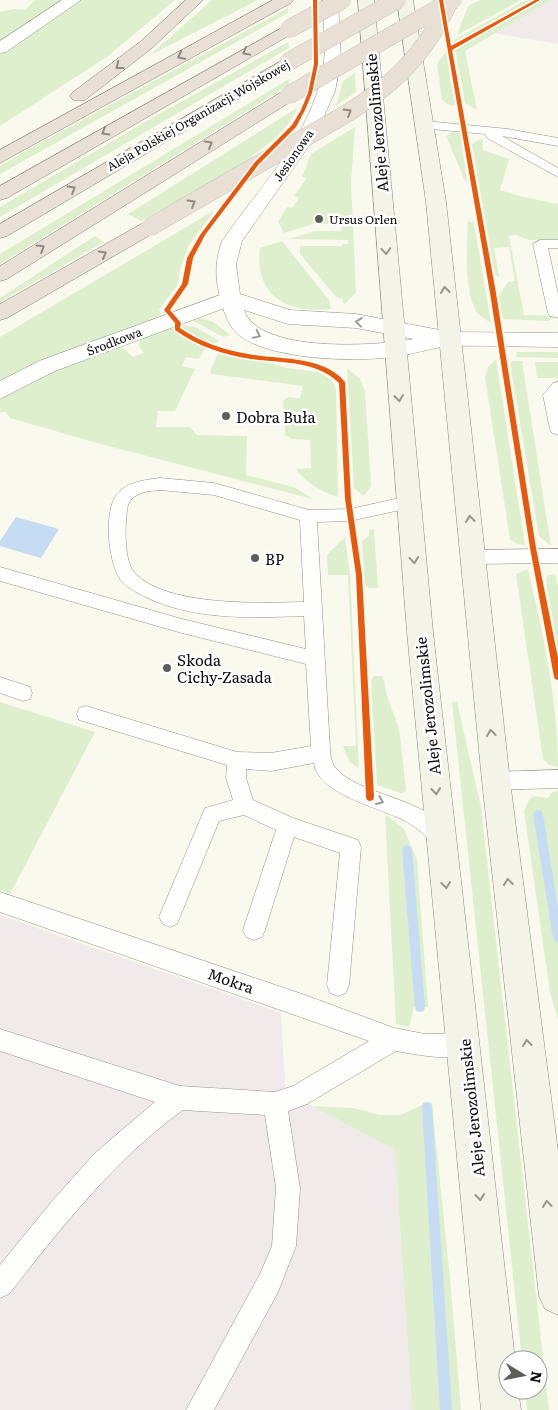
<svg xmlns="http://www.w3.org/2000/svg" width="558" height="1410" viewBox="0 0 558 1410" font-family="Literata,serif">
  <rect width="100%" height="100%" fill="#f9f9ed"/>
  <path fill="#f0eaeb" d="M551,0H558V44L492,33Z
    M0,915L281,1013L285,1085L312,1106L395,1150L412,1410H0Z"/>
  <path fill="#deefce" d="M35,0H65L6,39L0,41V12L14,9L25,10Z
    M80,0H175L108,56L0,126V54Z
    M212,0H258L150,55Z
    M480,0H521L457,35L468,6Z
    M526,0H534L454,42V40Z
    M542,0H551L465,51L477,110L465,103L455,48Z
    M288,8V13L0,174V166L22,153Z
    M288,42L289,48L0,217V207L152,118Z
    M446,51L455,106L447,104L442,100L437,64Z
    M355,73L356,92L336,106L343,81Z
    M289,79V85L0,264V254Z
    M297,108C284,150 179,199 141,221L128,214Z
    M355,127L351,182L356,292L344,305L343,299L336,297L300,254V246H342V244H348V240L289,239L315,231H341V224H323V216H314L313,224L284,233L278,222L287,207L292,208L299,198L294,196L307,178L302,177L311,154Z
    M452,132L460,133L467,180L465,181L446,136Z
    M482,138L483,150L509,159L500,190L523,197L558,204V240H529L516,235L509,236L524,315L556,316L548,321L503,319L499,296L508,282L515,281L509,247L494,248L499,277L495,275L472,144Z
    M215,210L189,245L181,266L177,286L159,309L161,315L48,358L0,382V337Z
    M468,221L474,223L491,323C485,319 476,314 474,307C464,282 467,248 468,221Z
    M95,236L104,242L0,302V298Z
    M282,241L329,300L331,309C287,314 254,296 260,248Z
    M199,318L212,321L230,335L223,337L190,319Z
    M178,325L195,327L219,341L213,344C200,340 189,335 178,325Z
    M170,326L187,340L208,348L203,351L199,359L186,357L182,366L195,369L175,411H158L156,427H190L197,435L247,436L246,475L294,487L313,499L97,443L10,418L6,412H0V399L50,372L113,348L122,347L133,357L144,353L139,346L140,339Z
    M221,351L288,368L318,372L332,380L336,390L338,497C322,492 306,483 296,469L311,468L310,440L292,439L285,435L283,401L288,397L300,398L303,386L212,374L210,372L217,355Z
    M516,352H558V358L515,357L517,355Z
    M496,359L525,545L517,544L510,539L485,377L488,367Z
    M513,361H522L551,546L539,536L510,363Z
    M535,362H558V378H537Z
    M347,368L360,379L365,391L371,486L364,496L354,488Z
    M374,529L378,588H369L365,585L362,541L369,536V530Z
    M345,537L350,574L359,769L349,761L343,746H356L348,575H328L327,555Z
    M528,569C543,632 558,702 558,767L549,765L543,759L516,574Z
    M555,574L558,586V649L546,581L547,576Z
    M374,676H383L387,696L399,728L406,789V791L401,793L377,785L371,681Z
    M0,702L95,732L10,894L0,890Z
    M452,702H457L481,807L549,1410H527L525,1390H538V1360H522Z
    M558,790V1020L550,992L524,811L529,800L534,796L548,798L551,793Z
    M385,814L404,829L417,860L428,1007H414L409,1027L396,1024Z
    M432,1103L450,1279L461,1410H412L395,1150L312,1106L353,1108L380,1115H400L422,1105Z"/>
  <path fill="#c5dcf2" d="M16,517L59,529L41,558L0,546V541Z"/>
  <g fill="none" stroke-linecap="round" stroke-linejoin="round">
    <path fill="#c5dcf2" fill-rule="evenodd" d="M538,810L541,811L543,814L558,908V943L554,941L553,938L533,814L535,811Z
      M407,845L410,846L412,849L425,1007L424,1011L420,1012L416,1011L415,1007L402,849L404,846Z
      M427,1102L431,1103L432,1107L452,1410H440L422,1107L423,1103Z"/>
    <defs>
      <path id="service" d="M425,121L508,129L558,138V146L502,136L558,168V177L487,138L485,134L421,128L419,125Z
        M540,240H558V248H548L558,294V318L550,316L548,313L533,244Z
        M558,382V435L552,433L550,429L543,395L553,383Z
        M160,478L214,483L309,510L350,509L409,496L415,498L417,502L415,506L409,508L350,521L317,522L329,732C330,741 329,758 334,766C355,796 432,797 450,836L447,843L440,845C428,841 422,831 412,825C387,808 318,797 314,763L271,771L246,769V778L253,800L293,818L358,840L361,847L349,985L346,993L338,996L330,993L327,985L340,853L294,837L265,930L262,937L254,940L246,937L243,930L276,830L244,815L219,821L177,924L170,927L163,924L159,917L205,808L233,800L226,778L227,765L86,722L79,720L77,714L79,708L86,706L237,752L271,753L311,746L306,664L182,633L0,581V567L182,619L306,649L304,616C248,618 187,621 136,592C130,588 122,584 119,577C108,560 102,504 121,490C132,481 146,480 160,478ZM160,490L214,495L300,520L304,602C261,603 164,607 134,572C123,559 125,520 128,505C133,492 149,491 160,490Z
        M558,549V563L474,564L468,562L465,557L468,552L474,550Z
        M0,677L30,687L32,693L30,699L23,701L0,693Z
        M558,770V788L496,790L489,787L486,781L489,775L496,772Z
        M0,892L305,995L394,1028L425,1034L464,1033L472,1036L475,1044L472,1052C449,1062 420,1055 396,1051L307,1104L288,1111L300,1188L296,1246L278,1292L214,1410H186L260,1274L272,1246L276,1188L265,1115L183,1110C114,1160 62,1227 9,1294L0,1298V1265L53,1200L96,1152L155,1102L0,1051V1029L180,1086L275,1092L293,1086L369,1041L0,912Z"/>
      <path id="minor" d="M62,0H81L6,52L0,53V41Z
        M231,291L238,293L241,298L238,303L55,371L0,399V381L39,361Z"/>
      <path id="tertiary" d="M322,0H338L341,60L335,91L315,137L242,241L236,264L240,294L290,310L356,314L450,332L558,333V347C523,347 487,345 452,346C432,347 412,355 392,357C353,362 273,360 240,336C230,328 225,316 222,304C215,281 214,264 222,241C259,187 312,136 323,68C327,46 323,22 322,0ZM244,310L288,324L356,328L414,339C378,346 258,354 244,310Z"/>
      <path id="secondary" d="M358,0H374L433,632L515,1360H508V1390H518L521,1410H481L407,632Z
        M397,0H413L446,202L510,781L558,1151V1315L545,1309L539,1296L482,781L426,202Z"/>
      <path id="motorway" d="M186,0H203L152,48L85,100H73L70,96L73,92L140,42Z
        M273,0H293L291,3L0,163V150Z
        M289,24L297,29L295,32L7,198L0,200V186Z
        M288,57L294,58L296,62L294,66L7,236L0,238V224Z
        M289,90L295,91L298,95L295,99L7,279L0,281V266L283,91Z
        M150,221L157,223L160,227L157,231L7,318L0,320V304L143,223Z"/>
    </defs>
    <use href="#service" stroke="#92928c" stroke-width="1"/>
    <use href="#minor" stroke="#92928c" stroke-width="1"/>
    <use href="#tertiary" stroke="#92928c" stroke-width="1"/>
    <use href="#secondary" stroke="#888883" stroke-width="1"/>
    <use href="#motorway" stroke="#7f7f7a" stroke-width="1"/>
    <use href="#service" fill="#fefefc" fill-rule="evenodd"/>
    <use href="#minor" fill="#fefefc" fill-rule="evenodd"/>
    <use href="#tertiary" fill="#fefefc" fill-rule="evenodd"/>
    <use href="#secondary" fill="#f3f4e7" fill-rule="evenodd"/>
    <use href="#motorway" fill="#e8e0d4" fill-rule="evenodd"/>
    <defs>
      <path id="motorway-bridge" d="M289,29L342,0
        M288,62L397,0
        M289,95L453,0
        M150,227C195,201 240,175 285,149C358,107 414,82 450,0"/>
    </defs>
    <use href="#motorway-bridge" stroke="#7f7f7a" stroke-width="18" stroke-linecap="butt"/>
    <use href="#motorway-bridge" stroke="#e8e0d4" stroke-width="18"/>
    <defs>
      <path id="cycleway" d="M313,0H317L318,64L312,93L305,110L296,127L259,164L205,235L193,258L188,284L170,310L181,323L180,328C200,342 224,350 248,354C279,360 323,355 345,382L351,499L362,575L374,797L373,800L370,801L367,800L366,797L356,575L345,499L339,383C316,360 281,363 251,359C224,355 197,346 175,330V323L164,310L182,284L187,258L200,235L255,162L292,125L301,110L308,93L314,64Z
        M439,0H443L451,46L535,0H540L452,50L496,293L536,548L558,658V680L555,679L554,677L530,548L490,293Z"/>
    </defs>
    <use href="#cycleway" stroke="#fff" stroke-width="3"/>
    <use href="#cycleway" fill="#e8590c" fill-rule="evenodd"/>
  </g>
  <defs><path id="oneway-chevron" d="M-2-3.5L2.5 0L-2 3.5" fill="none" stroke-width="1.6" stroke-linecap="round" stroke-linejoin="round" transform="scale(1.25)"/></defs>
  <g stroke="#8f8a83">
    <use href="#oneway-chevron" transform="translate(246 52) rotate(151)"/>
    <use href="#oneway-chevron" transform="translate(181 56) rotate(152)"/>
    <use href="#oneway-chevron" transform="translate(119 66) rotate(142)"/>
    <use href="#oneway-chevron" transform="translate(348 112) rotate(-31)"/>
    <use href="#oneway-chevron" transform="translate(105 132) rotate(150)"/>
    <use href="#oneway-chevron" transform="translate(209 144) rotate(-31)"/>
    <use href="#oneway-chevron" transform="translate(72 189) rotate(-31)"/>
    <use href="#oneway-chevron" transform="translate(192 203) rotate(-30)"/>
    <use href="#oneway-chevron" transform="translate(41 248) rotate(-32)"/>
    <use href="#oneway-chevron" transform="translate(103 254) rotate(-30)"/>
  </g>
  <g stroke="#96968f">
    <use href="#oneway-chevron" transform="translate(386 251) rotate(86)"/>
    <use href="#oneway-chevron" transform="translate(445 290) rotate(-96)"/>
    <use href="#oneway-chevron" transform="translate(399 398) rotate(84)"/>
    <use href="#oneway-chevron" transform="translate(470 519) rotate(-96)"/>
    <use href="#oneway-chevron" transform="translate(414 560) rotate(85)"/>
    <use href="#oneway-chevron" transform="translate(491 733) rotate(-96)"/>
    <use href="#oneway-chevron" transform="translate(436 791) rotate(84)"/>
    <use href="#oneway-chevron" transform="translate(508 882) rotate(-97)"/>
    <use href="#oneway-chevron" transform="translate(446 885) rotate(83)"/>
    <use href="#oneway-chevron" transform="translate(527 1043) rotate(-97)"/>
    <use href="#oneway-chevron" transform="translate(480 1197) rotate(84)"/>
    <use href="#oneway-chevron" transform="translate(547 1204) rotate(-97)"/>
  </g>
  <g stroke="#9c9c9b">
    <use href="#oneway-chevron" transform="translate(359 322) rotate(-173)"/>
    <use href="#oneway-chevron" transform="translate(257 335) rotate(26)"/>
    <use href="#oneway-chevron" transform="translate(380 801) rotate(23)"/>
  </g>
  <g fill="#5e5e59" stroke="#fff" stroke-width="2">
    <circle cx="319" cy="219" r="5"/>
    <circle cx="226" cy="416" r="5"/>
    <circle cx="255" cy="558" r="5"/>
    <circle cx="167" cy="668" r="5"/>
  </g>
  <g text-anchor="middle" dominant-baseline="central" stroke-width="5" stroke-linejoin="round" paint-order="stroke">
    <g font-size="12" fill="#0a0a0a" stroke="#fff">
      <text transform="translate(198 115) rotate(-30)">Aleja Polskiej Organizacji Wojskowej</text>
      <text transform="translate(293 155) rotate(-55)">Jesionowa</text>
      <text transform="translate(114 341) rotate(-21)">Środkowa</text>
    </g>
    <g font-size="12" fill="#0a0a0a" stroke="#fff" text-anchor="start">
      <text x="329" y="219">Ursus Orlen</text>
    </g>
    <g font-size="15" fill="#0a0a0a" stroke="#fff">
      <text transform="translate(376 123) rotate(-95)">Aleje Jerozolimskie</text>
      <text transform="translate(427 706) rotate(-96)">Aleje Jerozolimskie</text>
      <text transform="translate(231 980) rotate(19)">Mokra</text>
      <text transform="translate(471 1108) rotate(-96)">Aleje Jerozolimskie</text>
    </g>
    <g font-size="15" fill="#0a0a0a" stroke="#fff" text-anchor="start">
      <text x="236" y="416">Dobra Buła</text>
      <text x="265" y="558">BP</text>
      <text x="177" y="659">Skoda<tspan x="177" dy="17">Cichy-Zasada</tspan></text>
    </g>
  </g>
  <g transform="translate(523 1375) rotate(100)"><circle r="24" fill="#ffffff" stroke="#9d9d9d"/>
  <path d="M0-4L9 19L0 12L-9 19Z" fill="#5e5e59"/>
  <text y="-8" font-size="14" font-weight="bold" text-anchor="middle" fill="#0a0a0a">N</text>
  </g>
</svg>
